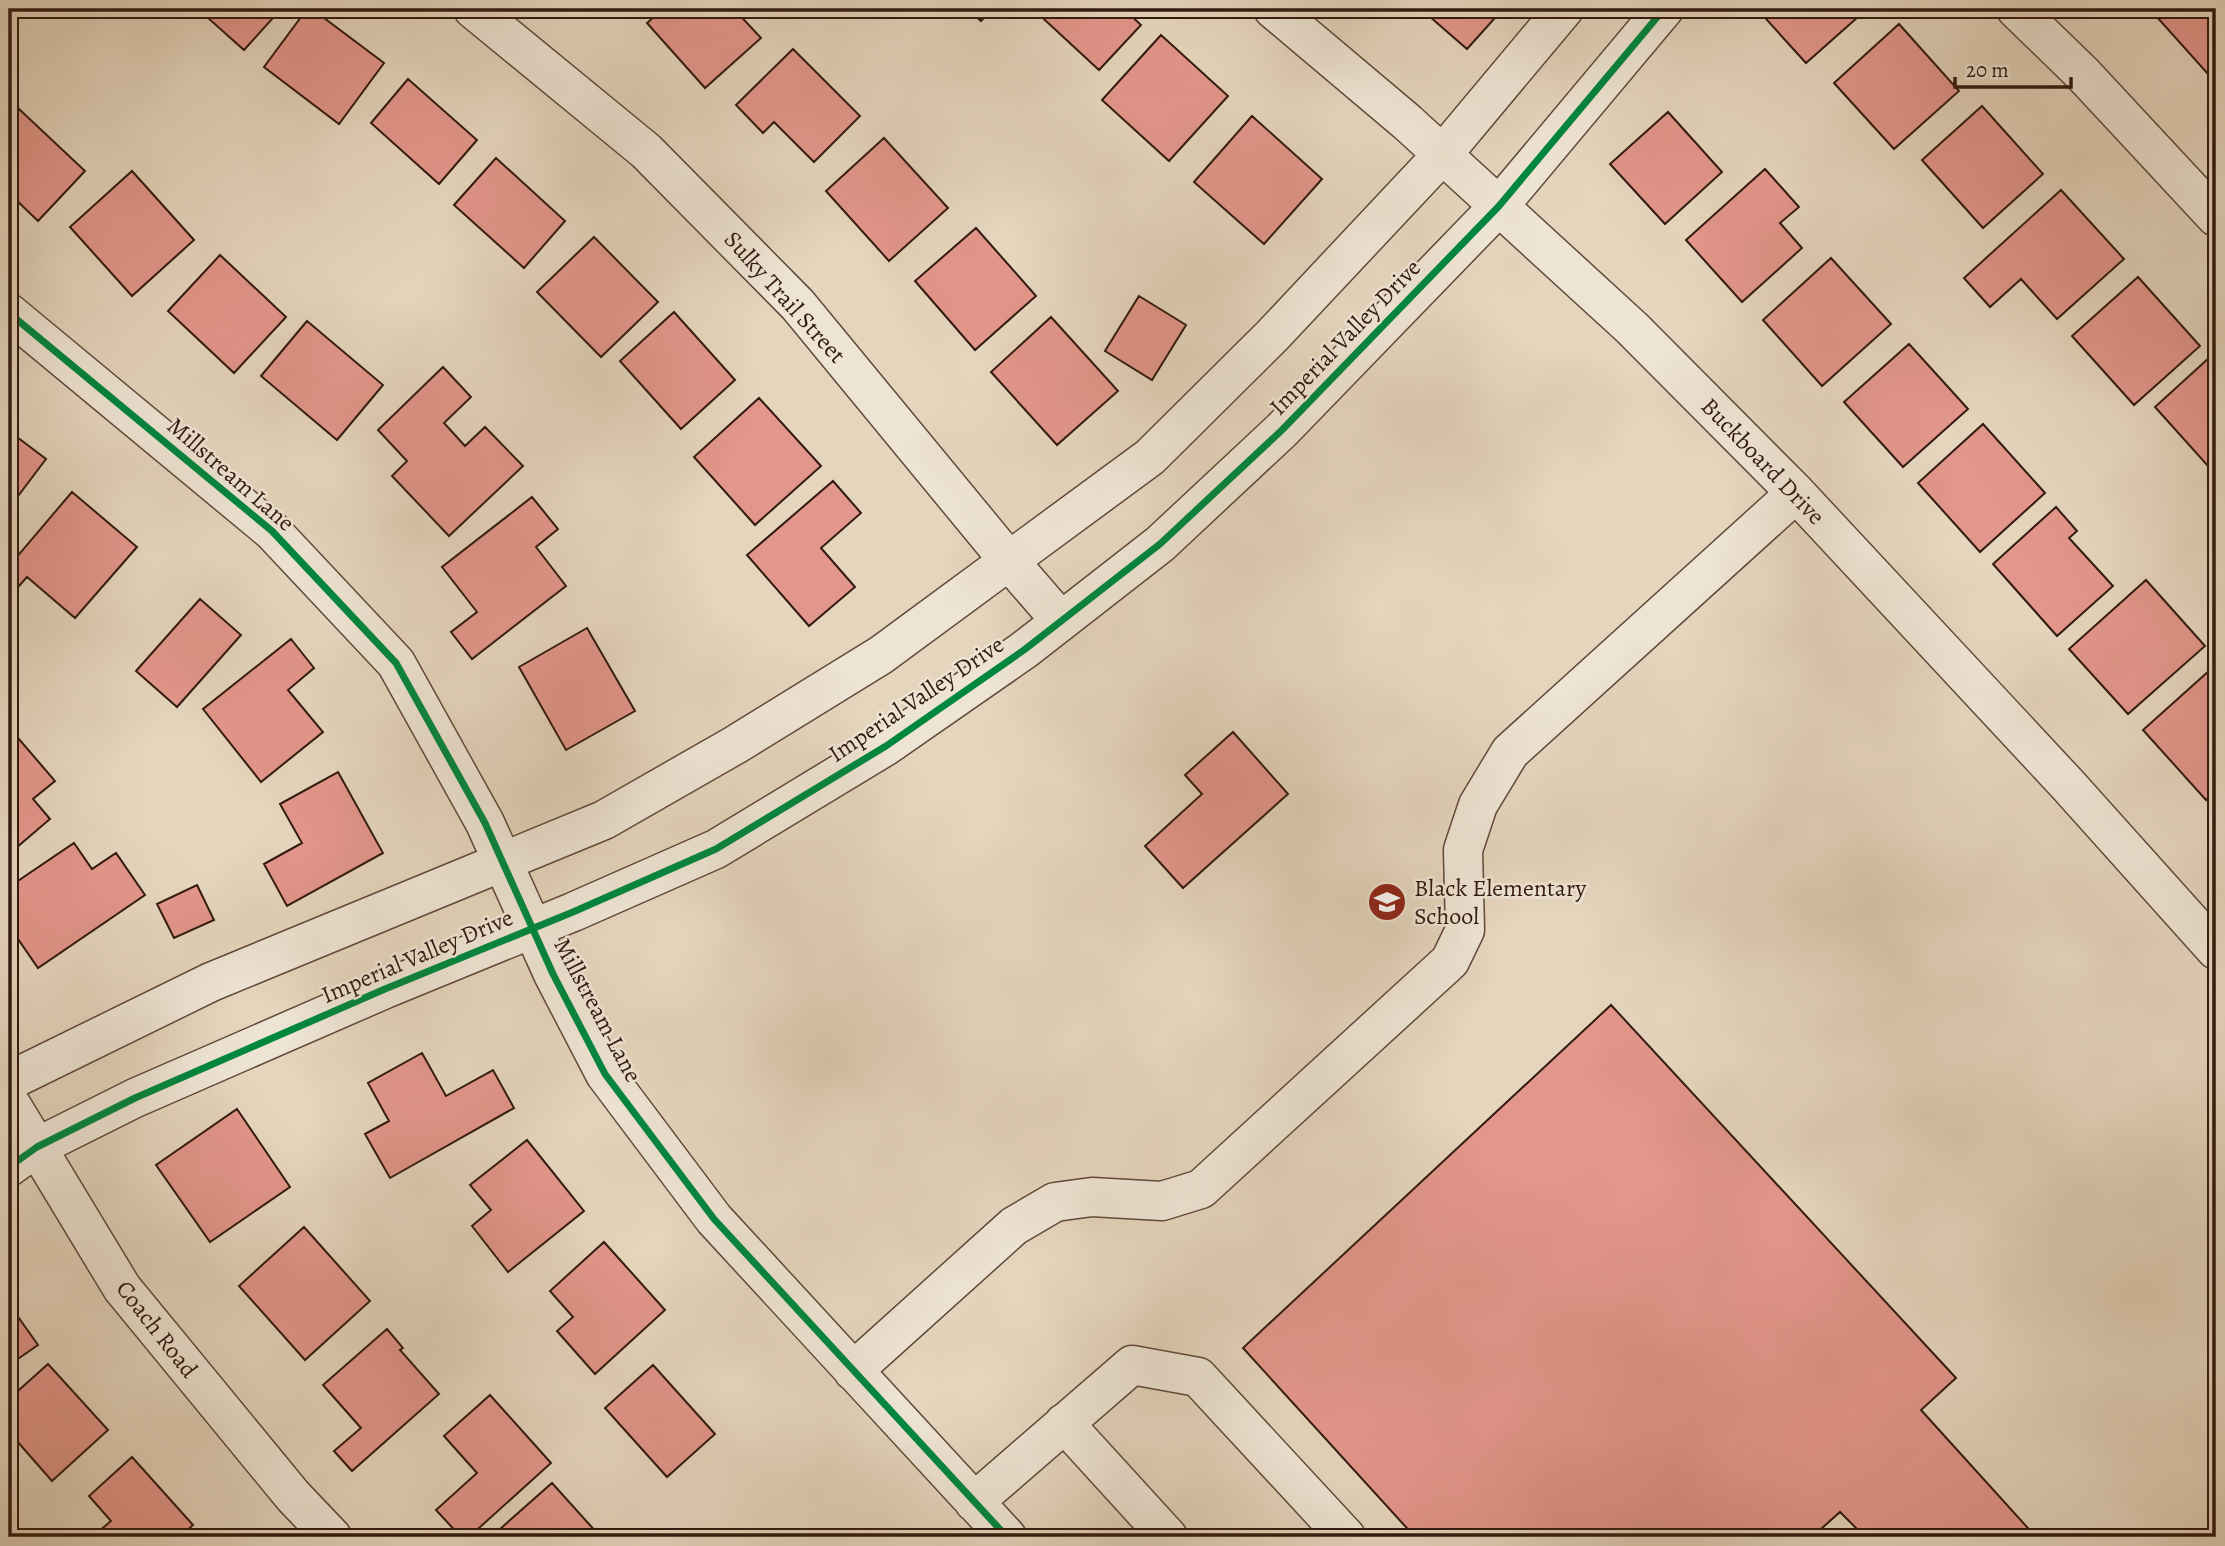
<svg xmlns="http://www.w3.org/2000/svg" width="2225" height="1546" viewBox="0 0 2225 1546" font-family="Alegreya,serif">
  <rect width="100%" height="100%" fill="#e5d5bd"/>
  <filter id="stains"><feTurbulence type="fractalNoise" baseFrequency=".00286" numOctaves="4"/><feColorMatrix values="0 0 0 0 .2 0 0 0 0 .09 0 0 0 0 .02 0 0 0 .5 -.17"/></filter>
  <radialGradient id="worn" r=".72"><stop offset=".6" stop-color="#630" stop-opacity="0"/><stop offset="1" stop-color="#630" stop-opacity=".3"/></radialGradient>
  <path fill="#e3968b" stroke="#321a0f" stroke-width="2" d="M198,9H281L244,50Z
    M307,9H312L384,63L339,124L264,67Z
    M663,9H734L761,38L705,88L647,23Z
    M967,9H992L981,21Z
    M1033,9H1124L1141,25L1099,70Z
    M1421,9H1503L1467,49Z
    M1757,9H1867L1806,63Z
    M2164,9H2216V83L2156,16Z
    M1899,24L1959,91L1894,149L1834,83Z
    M1161,35L1228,96L1169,161L1102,100Z
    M793,49L860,116L814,162L774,122L763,133L736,105Z
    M408,79L477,140L439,184L371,123Z
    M1982,106L2043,174L1983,228L1922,160Z
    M19,109L85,171L38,221L9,193V119Z
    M1668,112L1722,172L1665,224L1610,164Z
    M1252,116L1322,179L1264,244L1194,182Z
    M884,138L948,208L889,261L826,191Z
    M496,158L565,221L524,268L454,205Z
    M1765,169L1799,207L1780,223L1802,248L1742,302L1686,240Z
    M132,171L194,240L132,296L70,227Z
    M2061,190L2124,259L2057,319L2021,279L1990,307L1964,278Z
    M976,228L1036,296L975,350L915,281Z
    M594,237L658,302L601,357L537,292Z
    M220,255L286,317L234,373L168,311Z
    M1831,258L1891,324L1822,386L1763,320Z
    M2138,277L2200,346L2134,405L2072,336Z
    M1139,296L1186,325L1152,380L1105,351Z
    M674,312L735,380L681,429L620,361Z
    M1051,317L1118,391L1057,445L991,372Z
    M307,321L383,385L337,440L261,376Z
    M1909,344L1968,409L1903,467L1844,402Z
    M2210,357L2216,364V475L2155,407Z
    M443,367L471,397L444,423L465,446L485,427L523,466L449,536L392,476L407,461L378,430Z
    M759,398L821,466L755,525L694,457Z
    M1983,424L2045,493L1980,552L1918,483Z
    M9,431L46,459L9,508Z
    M833,481L861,513L821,548L855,587L809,626L747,555Z
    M72,492L137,547L75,618L27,577L19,586L9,577V566Z
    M532,497L558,529L536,547L566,586L472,659L451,632L477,612L442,567Z
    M2056,507L2077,531L2069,538L2113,586L2057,636L1993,564Z
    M2146,580L2205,646L2128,714L2069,649Z
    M200,599L241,635L177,707L136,671Z
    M587,628L635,711L566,750L519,667Z
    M291,639L314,668L288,690L323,732L261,782L203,709Z
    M2210,670L2216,677V791L2206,800L2143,730Z
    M12,731L55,781L33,799L50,819L9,854V733Z
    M1233,732L1288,794L1183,888L1145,846L1202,794L1185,775Z
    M338,772L383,853L287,906L264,864L302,843L280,804Z
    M74,843L92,869L116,853L145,895L38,968L9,926V887Z
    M197,885L214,920L174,938L157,904Z
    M1611,1005L1956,1378L1921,1410L2036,1537H1865L1840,1512L1812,1537H1415L1243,1348Z
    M422,1053L446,1096L493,1070L514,1108L390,1178L365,1134L389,1121L368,1083Z
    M237,1109L290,1187L210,1242L156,1165Z
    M527,1140L584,1211L508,1272L472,1226L491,1210L470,1185Z
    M304,1227L370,1301L305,1360L239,1286Z
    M604,1242L665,1310L595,1374L557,1331L573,1317L550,1291Z
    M9,1304L38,1345L9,1365Z
    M387,1329L403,1348L400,1350L439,1394L352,1471L334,1451L361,1428L323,1385Z
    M48,1364L108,1430L52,1481L9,1432V1399Z
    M653,1365L715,1434L667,1477L605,1408Z
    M490,1395L551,1463L469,1537H461L436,1510L477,1473L444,1436Z
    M132,1457L193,1525L180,1537H92L111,1521L89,1496Z
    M552,1483L598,1534L594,1537H491Z"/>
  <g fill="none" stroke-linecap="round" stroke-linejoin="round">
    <defs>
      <path id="minor" d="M473,9L646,151L798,305L1009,561L1061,621
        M1273,9L1407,122L1632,328L1796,493L2068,785L2216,950
        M2016,9L2083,74L2216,217
        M9,313L272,531L396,663L485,823L553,974L605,1074L714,1219L1007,1537
        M9,1081L211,982L604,820L735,745L881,655L1150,457L1272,336L1442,155L1564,9
        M9,1101L122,1288L293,1496L332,1537
        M9,1167L37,1147L135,1098L385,989L573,912L716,849L886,746L1024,650L1160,544L1282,430L1499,206L1664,9
        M853,1371L1014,1226L1055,1202L1092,1197L1162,1201L1201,1189L1450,961L1465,930L1463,850L1478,805L1510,752L1796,493
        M1064,1423L1168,1537
        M974,1502L1132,1365L1198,1377L1346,1537"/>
    </defs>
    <use href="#minor" stroke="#5f493a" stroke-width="41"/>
    <use href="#minor" stroke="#eee4d4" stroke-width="38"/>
    <defs>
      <path id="cycleway" d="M9,313L272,531L396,663L485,823L553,974L605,1074L714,1219L1007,1537
        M9,1167L37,1147L135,1098L385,989L573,912L716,849L886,746L1024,650L1160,544L1282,430L1499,206L1664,9"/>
    </defs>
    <use href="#cycleway" stroke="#eee4d4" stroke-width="11"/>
    <use href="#cycleway" stroke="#00873e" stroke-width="7"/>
  </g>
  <defs>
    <symbol id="school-disc" viewBox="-11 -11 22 22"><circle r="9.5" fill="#8f2418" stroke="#eee4d4"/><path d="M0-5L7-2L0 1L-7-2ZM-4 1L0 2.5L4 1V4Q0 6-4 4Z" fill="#fff"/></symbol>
  </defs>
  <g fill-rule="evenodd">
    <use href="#school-disc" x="1365" y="880" width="44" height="44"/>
  </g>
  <g text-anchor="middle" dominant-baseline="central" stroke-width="5" stroke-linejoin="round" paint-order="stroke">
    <g font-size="24" fill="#321a0f" stroke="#eee4d4">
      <text transform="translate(785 297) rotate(48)">Sulky Trail Street</text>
      <text transform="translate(1345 337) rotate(-46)">Imperial Valley Drive</text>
      <text transform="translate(1763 461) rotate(46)">Buckboard Drive</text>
      <text transform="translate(231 474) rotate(41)">Millstream Lane</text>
      <text transform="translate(916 699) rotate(-34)">Imperial Valley Drive</text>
      <text transform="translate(417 956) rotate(-23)">Imperial Valley Drive</text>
      <text transform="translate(598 1010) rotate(62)">Millstream Lane</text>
      <text transform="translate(157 1329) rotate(52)">Coach Road</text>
    </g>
    <g font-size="24" fill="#321a0f" stroke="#eee4d4" text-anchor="start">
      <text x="1414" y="888">Black Elementary<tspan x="1414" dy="28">School</tspan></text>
    </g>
  </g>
  <rect width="2225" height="1546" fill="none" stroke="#e5d5bd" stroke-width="35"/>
  <rect x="10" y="10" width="2204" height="1525" fill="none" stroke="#321a0f" stroke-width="3.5"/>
  <rect x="18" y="18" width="2190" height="1511" fill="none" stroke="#321a0f" stroke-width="2"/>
  <path d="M1955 77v10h116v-10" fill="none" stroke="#321a0f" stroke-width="3.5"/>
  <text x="1966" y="77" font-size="21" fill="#321a0f" stroke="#eee4d4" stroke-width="5" paint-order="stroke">20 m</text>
  <rect width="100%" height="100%" filter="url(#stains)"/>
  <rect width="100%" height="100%" fill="url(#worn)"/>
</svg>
